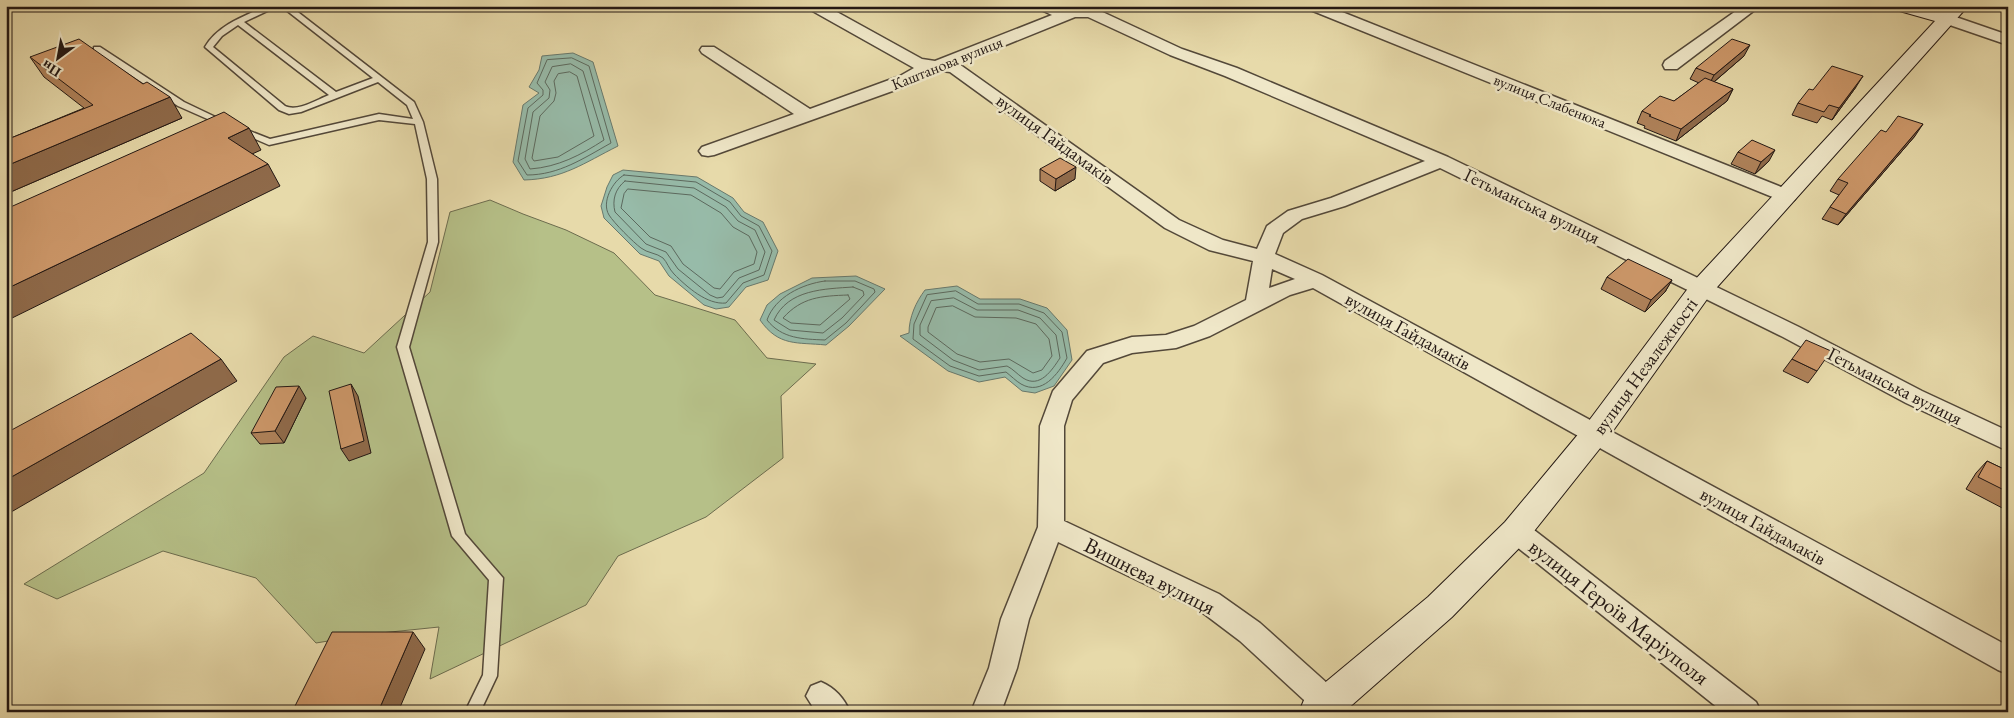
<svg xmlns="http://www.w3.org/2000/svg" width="2014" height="718" viewBox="0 0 2014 718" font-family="'EB Garamond',serif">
  <rect width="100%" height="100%" fill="#e7daaa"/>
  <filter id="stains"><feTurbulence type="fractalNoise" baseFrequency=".004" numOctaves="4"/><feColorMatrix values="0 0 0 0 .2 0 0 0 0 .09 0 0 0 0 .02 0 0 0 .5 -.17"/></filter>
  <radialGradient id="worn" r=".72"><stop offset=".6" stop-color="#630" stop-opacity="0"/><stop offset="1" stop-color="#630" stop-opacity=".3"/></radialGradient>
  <path fill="#b6c088" stroke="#6c6c4e" d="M490,200L523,214L566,230L614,253L655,295L735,320L767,358L816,364L781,396L783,458L706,517L618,556L586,605L430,679L439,627L371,634L316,643L256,578L163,551L57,599L24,584L204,473L284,357L313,336L364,353L430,292L450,212Z"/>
  <path fill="#97bba9" stroke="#68796d" d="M573,53L593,62L618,146C584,163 563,179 524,180L513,162L523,105L539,93L529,87L539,70L542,56Z
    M623,170L697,177L733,198L744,212L763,222L778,251L768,280L746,287L729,307L716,309L704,305L669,276L659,261L640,254L604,218L601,206L607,187L613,175Z
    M856,276L885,289L849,326L826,345C797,342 779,347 760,320L767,305L780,294L812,278Z
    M957,286L980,299H1020L1047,308L1067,330L1072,360L1054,386L1035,393L1022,391L1005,377L979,382L948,371L900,336L909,333C909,317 916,302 925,290Z"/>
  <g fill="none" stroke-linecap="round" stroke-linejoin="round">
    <path stroke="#5c695e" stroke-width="1" d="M572,58L589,66L611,143C584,158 559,175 527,175L518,161L528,108L543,95V90L537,83L547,60Z
      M571,64L583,71L604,140C581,155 558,167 530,169L525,159L533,112L549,98L550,90L545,82L552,67Z
      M570,72L577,76L594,136L558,157L534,161L532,158L540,116L554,101L556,93L554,81L558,74Z
      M624,175L696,182L730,202L741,216L759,226L772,251L764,275L743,283L726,303C707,305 687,287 674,274C669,269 667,262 663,258C657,253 647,253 641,248C633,242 614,223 609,215C601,202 613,181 624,175Z
      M625,181L694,188L726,207L738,221L755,230L765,252L759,270L739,278L723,297L717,298L710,295L678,269L666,252L646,244L615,212C612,200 615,189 625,181Z
      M628,189L691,195L721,213L733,227L749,236L757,252L754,264L734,272L720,289L714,288L683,264L671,246L650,237L621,208L624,194Z
      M825,281H855L874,289L875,292L846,323L825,340C803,339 782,339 767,320C775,297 802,284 825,281Z
      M853,287L863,291L864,295L842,318L823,333L790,330L774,320C788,289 825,289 853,287Z
      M956,291L978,304H1019L1044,313L1062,332L1067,358C1058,374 1042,396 1021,384C1016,381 1011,376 1006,372L979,376L950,366L913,339L914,324L927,295Z
      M848,295L850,299L820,325L791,323L783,318C802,297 821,296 848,295Z
      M954,298L977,310H1018L1040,318L1056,335L1060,358C1052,370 1040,389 1023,378C1017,374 1013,369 1007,366L979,370L953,360L920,335V325L931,301Z
      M953,306L975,317L1016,318L1036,324L1049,339L1052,356L1042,370L1033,373L1009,359L980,362L957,354L928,332V327L936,308Z"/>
    <defs>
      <path id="lane" d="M267,6H278L244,22L336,92L373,78L281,6H290L414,102L423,122L437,179L438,242L409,347L465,534L503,578L497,676L480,712H465L483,675L489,580L452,536L397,347L428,242L427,179L415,124L379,120L269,145L235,130L236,128H242L270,139L379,114L413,119L407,105L378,82L301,112L289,114L279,110L205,47C218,25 244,16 267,6ZM238,25L329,95C316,100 298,112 285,106L213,47L222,36Z
        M94,47H100L184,102L228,123L224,126L221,125L178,106L94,51Z"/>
      <path id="street" d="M807,6H826L922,59L935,61L1052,15L1039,9L1037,6L1096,9L1182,49L1237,68L1448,157L1799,327L1922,391L2008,431V451L1906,403L1783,337L1440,168L1345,206L1302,219L1283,233L1275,254L1322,275L2008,646V674L1998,670L1313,288L1290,295L1210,336L1176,348L1132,353L1103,363L1072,400L1064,426V521L1219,594L1260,623L1337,692L1349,712H1317L1240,641L1199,610L1058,542L1029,619L1017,668L1001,712H971L989,668L1001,619L1038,527L1040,426L1053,391L1087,351L1132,337L1166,335L1194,326L1246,300L1253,261L1209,250L1165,228L950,72C934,69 925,75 912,84L714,155L708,156L702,155L699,151L702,147L794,114L702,53L700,50L702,47H714L810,109L900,76L914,68L809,9ZM1075,17H1088L1170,55L1225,76L1425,161L1331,198L1288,211L1267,226L1257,249L1223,240L1179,220L959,64ZM1272,269L1295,279L1269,288Z
        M1306,6H1327L1794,192L1797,196L1794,200L1787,202L1780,200L1308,9Z
        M1743,6H1760L1677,69H1665L1663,65L1665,61Z
        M1947,14L2008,35V45L1941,22L1939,19L1941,16Z
        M1516,520L1525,523L1756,702L1761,712H1723L1507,539L1503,531L1507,523Z
        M821,682C835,688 844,698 850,712H816L806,696L811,686Z"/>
      <path id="secondary" d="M1894,6H1924L1943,12L1948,6H1968L1710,295L1605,442L1527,540L1452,617L1344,712H1299L1304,700L1428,597L1505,522L1585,426L1692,283L1935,21L1896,10Z"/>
    </defs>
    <use href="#lane" stroke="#534839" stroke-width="3"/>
    <use href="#street" stroke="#534839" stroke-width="3"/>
    <use href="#secondary" stroke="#221713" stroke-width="2"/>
    <use href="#lane" fill="#efe7c8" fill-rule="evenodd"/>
    <use href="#street" fill="#efe7c8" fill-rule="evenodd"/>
    <use href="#secondary" fill="#efe7c8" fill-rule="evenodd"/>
  </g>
  <path fill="#af825a" stroke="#221713" d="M1744,56L1714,82L1733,89L1727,101L1676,141L1644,128L1645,126L1637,123L1642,111L1674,101L1699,83L1690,79L1696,68Z
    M30,57L182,118L6,194V140L84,108L44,77Z
    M1856,87L1832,120L1822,116L1817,123L1792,115L1798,103L1813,90Z
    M1886,132L1915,136L1838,225L1822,219L1830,207L1839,195L1830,191L1838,179Z
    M1738,152L1769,161L1755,174L1731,164Z
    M1040,169L1075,179L1055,191L1040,181Z
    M1607,277L1672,280L1665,292L1645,312L1601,289Z
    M1792,359L1817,371L1808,383L1783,371Z
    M306,398L284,443L260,444L251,433Z
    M1987,461L2008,471V511L1966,489L1976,473Z"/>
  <path fill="#8f6a4a" stroke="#221713" d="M1750,45L1744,56L1708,87L1714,75Z
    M1863,76L1856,87L1832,120L1839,108Z
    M1733,89L1727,101L1676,141L1681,129Z
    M170,97L182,118L6,194V166Z
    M1923,124L1915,136L1838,225L1846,214Z
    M249,128L261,150L241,159L228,138Z
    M1775,150L1769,161L1755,174L1761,162Z
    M268,164L280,186L6,321V289Z
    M1076,167L1075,179L1055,191L1056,179Z
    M1672,280L1665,292L1645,312L1651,300Z
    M221,359L237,381L6,515V480Z
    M351,384L358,396L371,453L349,461L341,449Z
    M299,386L306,398L284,443L275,431Z
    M413,632L425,649L398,712H378Z"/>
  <path fill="#cc9769" stroke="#221713" d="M79,39L143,84L147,82L170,97L6,166V140L93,105L30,57Z
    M1732,39L1750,45L1714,75L1696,68Z
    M1832,66L1863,76L1839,108L1829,105L1824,112L1798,103L1809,89L1813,90Z
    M1705,78L1733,89L1681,129L1649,116L1651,115L1642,111L1660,96L1674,101Z
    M224,112L249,128L228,138L268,164L6,289V209Z
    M1898,116L1923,124L1846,214L1830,207L1848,183L1838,179L1881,130L1886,132Z
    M1752,140L1775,150L1761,162L1738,152Z
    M1060,158L1076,167L1056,179L1040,169Z
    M1628,259L1672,280L1651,300L1607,277Z
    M191,333L221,359L6,480V433Z
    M1806,340L1831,351L1817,371L1792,359Z
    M351,384L364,441L341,449L329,391Z
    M299,386L275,431L251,433L276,387Z
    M1987,461L2008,471V492L1978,477Z
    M332,632H413L378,712H292Z"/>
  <g text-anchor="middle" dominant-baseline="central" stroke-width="5" stroke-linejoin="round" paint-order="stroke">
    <g font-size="16" fill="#221713" stroke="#efe7c8">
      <text transform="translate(947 63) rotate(-22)">Каштанова вулиця</text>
      <text transform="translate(1550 101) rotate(22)">вулиця Слабенюка</text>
    </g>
    <g font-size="19" fill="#221713" stroke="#efe7c8">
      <text transform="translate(1055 139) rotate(36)">вулиця Гайдамаків</text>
      <text transform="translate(1532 206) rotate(26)">Гетьманська вулиця</text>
      <text transform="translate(1408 331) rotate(29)">вулиця Гайдамаків</text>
      <text transform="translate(1645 366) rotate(-54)">вулиця Незалежності</text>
      <text transform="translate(1895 386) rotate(27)">Гетьманська вулиця</text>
      <text transform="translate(1763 526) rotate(29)">вулиця Гайдамаків</text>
    </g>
    <g font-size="22" fill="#221713" stroke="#efe7c8">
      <text transform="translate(1150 576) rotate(27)">Вишнева вулиця</text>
      <text transform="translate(1619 612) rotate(38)">вулиця Героїв Маріуполя</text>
    </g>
  </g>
  <rect width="2014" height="718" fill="none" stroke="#e7daaa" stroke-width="25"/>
  <rect x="8" y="8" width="1999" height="703" fill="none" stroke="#221713" stroke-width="2.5"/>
  <rect x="12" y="12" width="1989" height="693" fill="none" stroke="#221713"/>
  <g transform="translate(58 58) rotate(212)" stroke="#efe7c8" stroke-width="4" paint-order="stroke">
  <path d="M0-4L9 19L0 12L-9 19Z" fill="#221713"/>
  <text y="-8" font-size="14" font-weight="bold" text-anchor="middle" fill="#221713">Пн</text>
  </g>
  <rect width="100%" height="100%" filter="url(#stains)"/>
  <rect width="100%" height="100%" fill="url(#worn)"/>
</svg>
